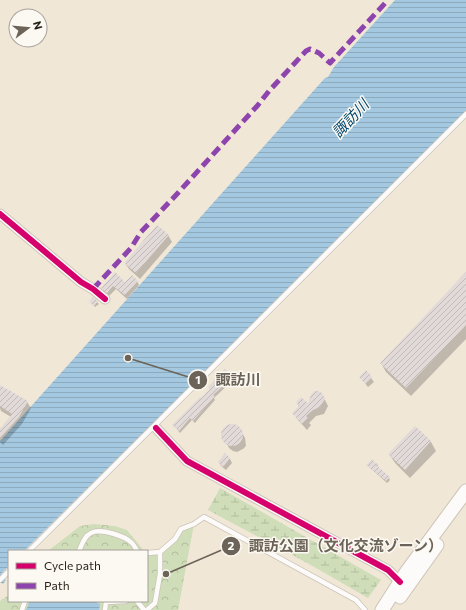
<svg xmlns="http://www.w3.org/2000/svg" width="466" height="610" viewBox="0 0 466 610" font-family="Commissioner,'Noto Sans JP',sans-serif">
  <defs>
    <pattern id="wetland-marsh" width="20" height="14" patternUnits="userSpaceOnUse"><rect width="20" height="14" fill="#cfddb8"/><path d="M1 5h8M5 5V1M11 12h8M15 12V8" fill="none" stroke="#b2bd9d"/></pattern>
    <pattern id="park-crowns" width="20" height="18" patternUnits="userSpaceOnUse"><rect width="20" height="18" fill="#cfddb8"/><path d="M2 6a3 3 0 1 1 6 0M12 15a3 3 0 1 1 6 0" fill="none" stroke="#b2bd9d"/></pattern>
    <pattern id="water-rules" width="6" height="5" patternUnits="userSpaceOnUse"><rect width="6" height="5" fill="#a3c8df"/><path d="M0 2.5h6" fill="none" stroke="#8cabbe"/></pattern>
    <pattern id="building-hatch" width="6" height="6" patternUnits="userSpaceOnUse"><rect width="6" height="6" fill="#e1dad8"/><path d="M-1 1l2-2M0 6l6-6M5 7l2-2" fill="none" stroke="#c1bbb8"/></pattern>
  </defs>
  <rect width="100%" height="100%" fill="#f1e7d7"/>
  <path fill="url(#wetland-marsh)" d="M220,488L381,580L368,598L309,564L208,510Z"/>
  <path fill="url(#park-crowns)" d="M94,524L115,526L127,530L144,551H48L80,526Z
    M194,524L178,610H0V601L9,595V601H147V553L160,552L175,539L181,529Z"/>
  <path fill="url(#water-rules)" d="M395,0H466V112L344,234H342L152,424L24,551H9V566L1,574L6,580L3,584L0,582V441L325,78L328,77L334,67Z
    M29,601H94L100,604L99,610H26L28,606Z"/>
  <path fill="#0003" d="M168,235L172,242L140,279L129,269L125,263Z
    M466,274V339L411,396L386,372L381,363Z
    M137,281L139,285L127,299L116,289L109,296L104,292L102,288Z
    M93,298L99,304L95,307L91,303Z
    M360,377L371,378L374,382L368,387Z
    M232,378L233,380L214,398L215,400L199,418L195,423L192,420L180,433L175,427L173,425L201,399Z
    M0,391L27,402L31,408L22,424L3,445L0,442V429L11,417L1,411L0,408Z
    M322,394L328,406L324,414L316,416L309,423L311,425L307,430L298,420L294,413L299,407L297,403L308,404Z
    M230,425L236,426L241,431L245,438L246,446L243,449L237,452L233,451L229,448L223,435L225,429Z
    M415,427L431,442L436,451L410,478L395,463L389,454Z
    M225,455L230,459L232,463L226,470L221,466L219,462Z
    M377,464L378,466L377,467L389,478L390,480L387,483L369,467Z"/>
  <path fill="url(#building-hatch)" d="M157,225L169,235L136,273L124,263Z
    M115,272L125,282L132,275L138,281L125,295L113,286L107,293L101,288Z
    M466,272V325L406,388L380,363Z
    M93,297L98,301L94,306L89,302Z
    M225,369L233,377L213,395L215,396L193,421L190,418L179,431L172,425L200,397L201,398L210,389L208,387Z
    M366,370L372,377L365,384L359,377Z
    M0,385L28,401L19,417L0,438V429L12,414L0,406Z
    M314,391H318L322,393L325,399L320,407L313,410L306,416L308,418L302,424L292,413L299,406L296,402L301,397L308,403L311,395Z
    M221 435a11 11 0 1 1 22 0a11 11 0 1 1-22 0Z
    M415,426L431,441L405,470L388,454Z
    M225,453L230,458L223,467L218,462Z
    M372,459L377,464L376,465L390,477L386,481L366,465Z"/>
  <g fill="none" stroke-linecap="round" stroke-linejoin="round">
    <defs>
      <path id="lane" d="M29,551L466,114
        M79,551C82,545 84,536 91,533C101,528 125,536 132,543C134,545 136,549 137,551
        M147,553L160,552L175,539L181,529L194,524L204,517L356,600L365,610
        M0,580L9,571
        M137,601L144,610
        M22,610L25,601
        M105,610L106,602L126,601
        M147,610L155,603L160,574V552"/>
      <path id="street" d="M0,214L81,282L93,289L105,299
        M156,428L187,461L388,570L400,582"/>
      <path id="secondary" d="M400,597L437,545
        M382,610L407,571L466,491"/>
    </defs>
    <use href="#lane" stroke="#ccc4b8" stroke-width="6"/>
    <use href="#street" stroke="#ccc4b8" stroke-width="11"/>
    <use href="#secondary" stroke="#ccc4b8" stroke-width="15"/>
    <use href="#lane" stroke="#fdfbf9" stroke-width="4.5"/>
    <use href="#street" stroke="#fdfbf9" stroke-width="9"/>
    <use href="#secondary" stroke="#fdfbf9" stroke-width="13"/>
    <path stroke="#8e44ad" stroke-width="5" stroke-dasharray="10 5" stroke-linecap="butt" d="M93,289L131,248L141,232L177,194L258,105L269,91L306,51L310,49L319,53L330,63L388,0"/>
    <defs>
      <path id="cycleway" d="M0,214L81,282L93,289L105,299
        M156,428L187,461L388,570L400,582"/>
    </defs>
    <use href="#cycleway" stroke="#fcf9f3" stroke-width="8"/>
    <use href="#cycleway" stroke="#d6006c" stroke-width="6"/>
  </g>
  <g text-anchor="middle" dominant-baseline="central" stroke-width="3" stroke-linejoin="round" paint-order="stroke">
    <g font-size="15" font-style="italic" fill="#00476d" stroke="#fcf9f3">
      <text transform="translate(350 118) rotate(-47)">諏訪川</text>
    </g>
  </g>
  <path fill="none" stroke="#6c6458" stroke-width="1.5" d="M128 358L198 380M166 574L231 546"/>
  <g fill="#6c6458" stroke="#fcf9f3" stroke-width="1.5">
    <circle cx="128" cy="358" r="4"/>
    <circle cx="166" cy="574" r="4"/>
    <circle cx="198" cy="380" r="10"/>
    <circle cx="231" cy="546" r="10"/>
  </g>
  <g font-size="12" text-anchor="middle" font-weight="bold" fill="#fff">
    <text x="198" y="384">1</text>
    <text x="231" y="550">2</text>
  </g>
  <g font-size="15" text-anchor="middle" font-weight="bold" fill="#6c6458" stroke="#fcf9f3" stroke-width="3" stroke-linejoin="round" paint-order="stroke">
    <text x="238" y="385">諏訪川</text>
    <text x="346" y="551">諏訪公園（文化交流ゾーン）</text>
  </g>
  <rect x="8" y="550" width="140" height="52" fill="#fcf9f3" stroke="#a6a19a"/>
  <rect x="16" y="563" width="20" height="6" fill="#d6006c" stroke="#a6a19a"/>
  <text x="44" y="570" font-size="12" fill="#251e14">Cycle path</text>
  <rect x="16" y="583" width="20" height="6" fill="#8e44ad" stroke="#a6a19a"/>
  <text x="44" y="590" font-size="12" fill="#251e14">Path</text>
  <g transform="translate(28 28) rotate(74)"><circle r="19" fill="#fcf9f3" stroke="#a6a19a"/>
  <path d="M0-3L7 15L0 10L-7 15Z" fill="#6c6458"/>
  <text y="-6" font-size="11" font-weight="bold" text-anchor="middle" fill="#251e14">N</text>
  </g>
</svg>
